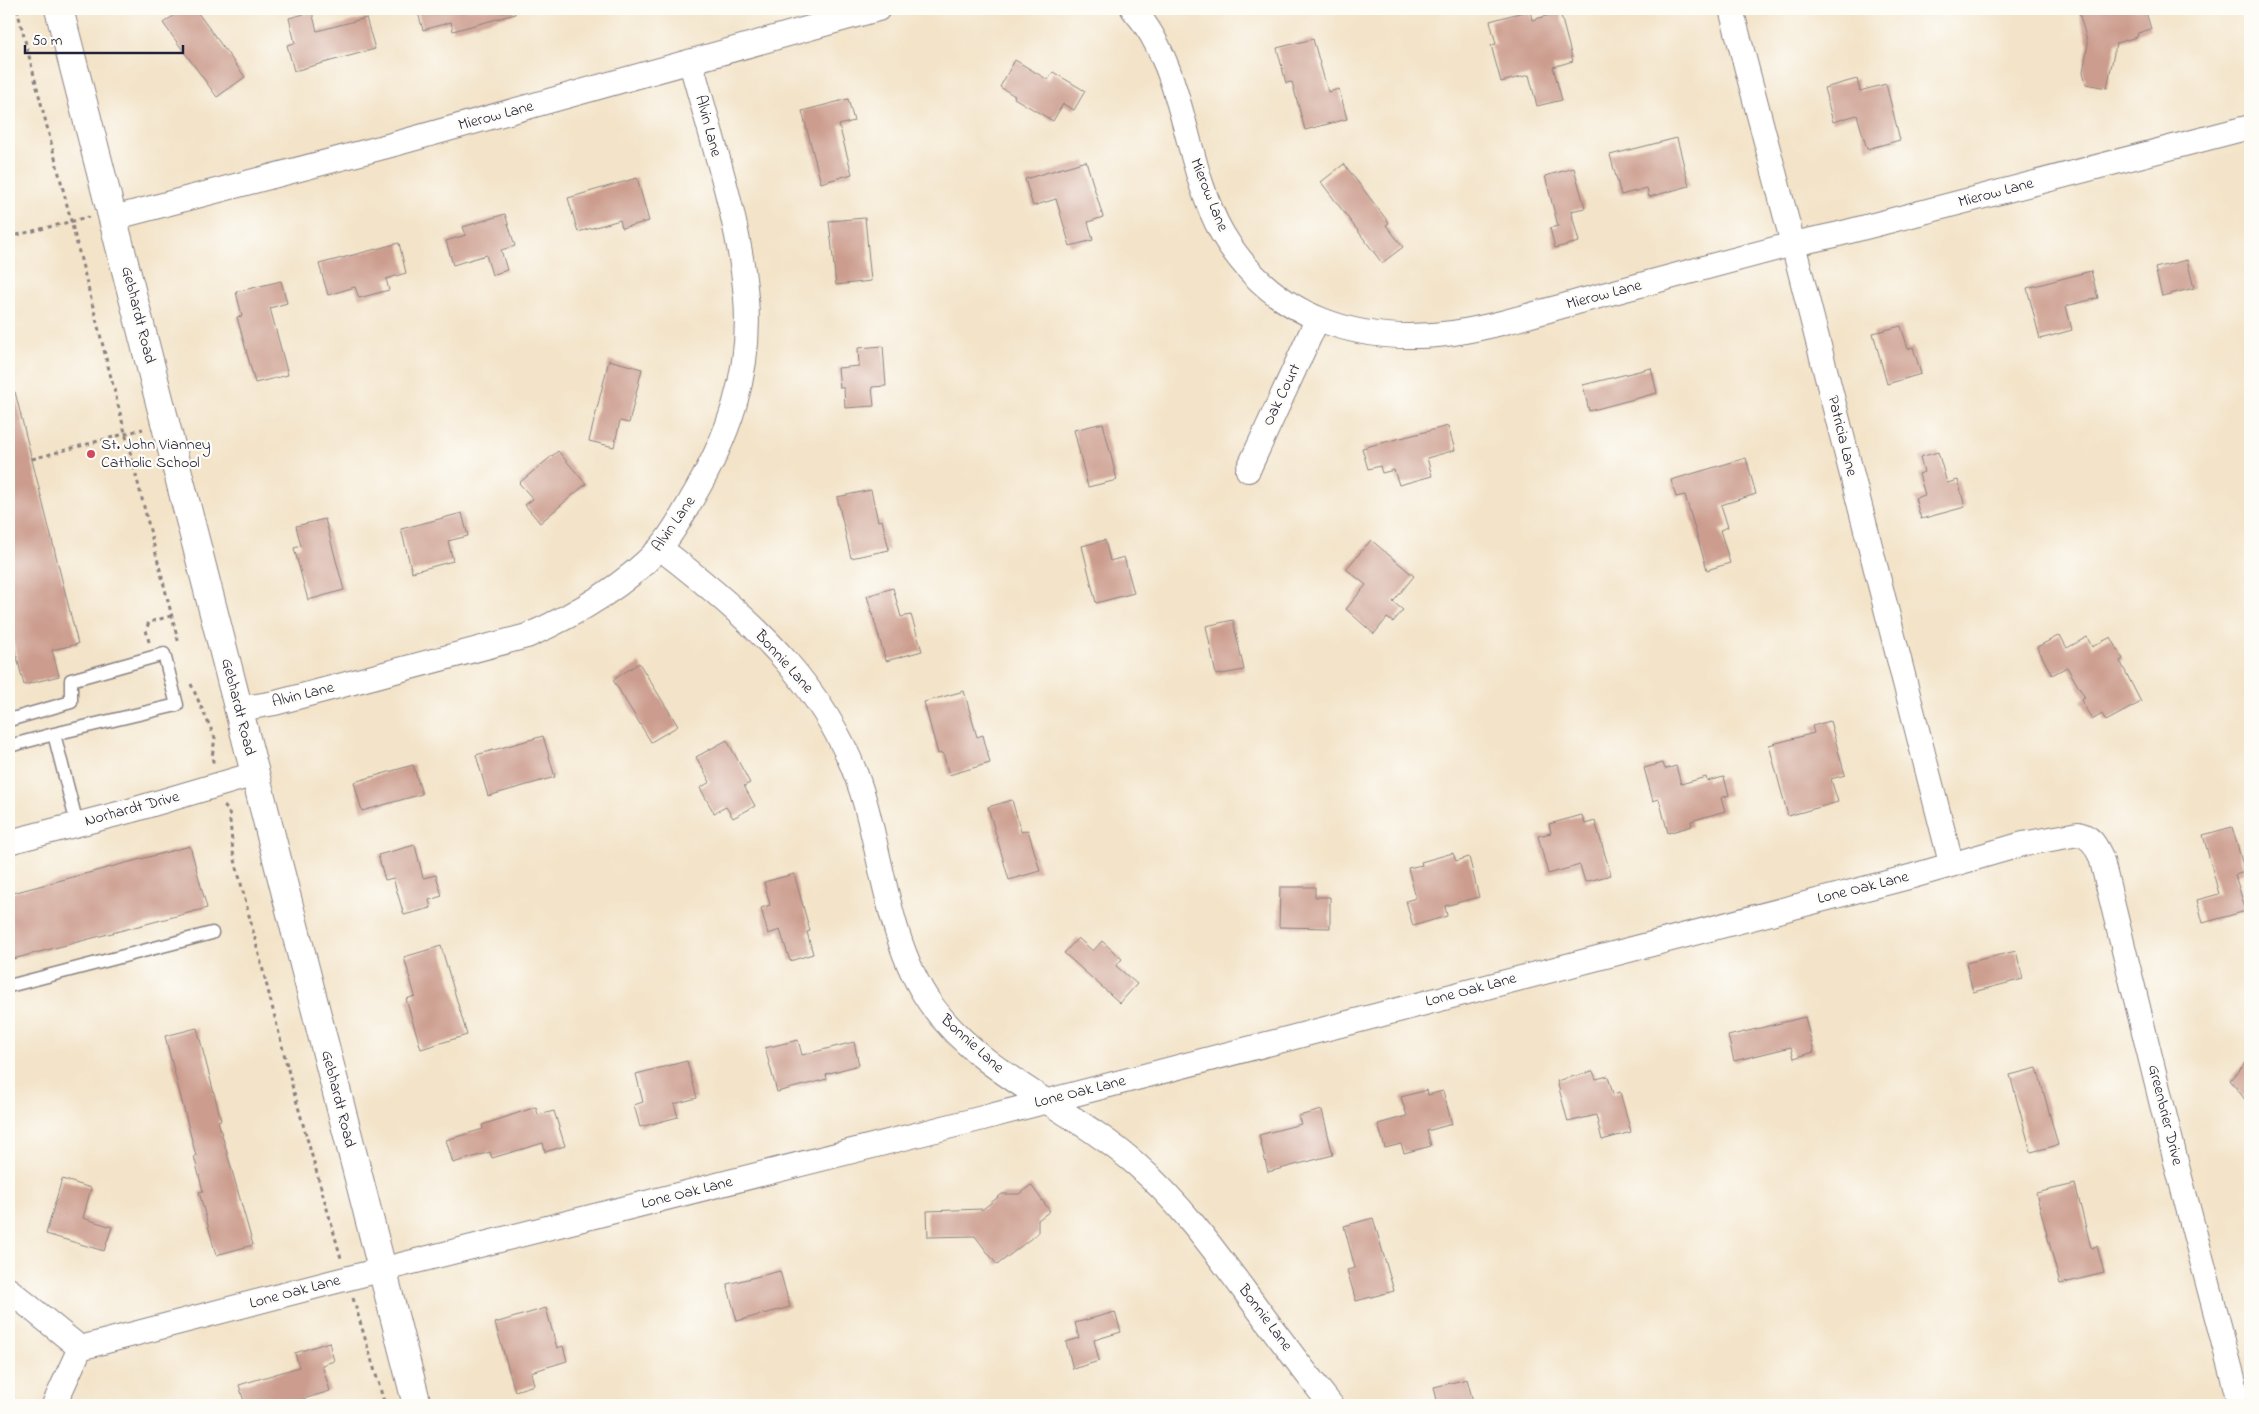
<svg xmlns="http://www.w3.org/2000/svg" width="2259" height="1414" viewBox="0 0 2259 1414" font-family="'Indie Flower',sans-serif">
  <rect width="100%" height="100%" fill="#fdfcf7"/>
  <filter id="ink" filterUnits="userSpaceOnUse"><feTurbulence type="fractalNoise" baseFrequency=".02" numOctaves="2"/><feDisplacementMap in="SourceGraphic" scale="10" xChannelSelector="R" yChannelSelector="G"/><feConvolveMatrix kernelMatrix="1 2 1 2 8 2 1 2 1" color-interpolation-filters="sRGB"/></filter>
  <filter id="wash" filterUnits="userSpaceOnUse"><feTurbulence type="fractalNoise" baseFrequency=".0096" numOctaves="4" result="noise"/><feDisplacementMap in="SourceGraphic" scale="20" xChannelSelector="R" yChannelSelector="G"/><feGaussianBlur stdDeviation="1.12" result="paint"/><feColorMatrix in="noise" values="0 0 0 0 0 0 0 0 0 0 0 0 0 0 0 0 0 1.4 0 .05"/><feComposite in="paint" operator="in"/></filter>
  <g filter="url(#wash)">
    <rect width="100%" height="100%" fill="#f3e3c8"/>
    <g id="blocks">
      <path fill="#cc9d8e" d="M183,9H195L245,77L217,97L163,23Z
        M417,9H514L515,14L453,31L451,22L423,30Z
        M2078,9H2145L2151,29L2138,33L2137,37L2116,43L2107,88L2086,84L2083,72L2088,44Z
        M1530,10L1532,20L1560,12L1573,61L1553,67L1562,100L1537,106L1529,75L1501,82L1491,45L1496,44L1490,21Z
        M312,12L317,31L366,18L375,49L294,71L287,45L295,43L289,18Z
        M1313,39L1328,92L1339,89L1347,119L1305,130L1292,82L1286,83L1277,48Z
        M1015,60L1048,80L1053,72L1085,91L1074,110L1063,104L1053,121L1014,98L1015,96L1000,87Z
        M1857,79L1860,91L1886,84L1900,140L1867,149L1857,115L1833,122L1824,88Z
        M848,99L854,121L839,125L852,174L821,183L802,111Z
        M1677,138L1689,186L1649,197L1647,188L1621,195L1610,155Z
        M1086,161L1103,217L1088,222L1093,240L1070,246L1056,199L1033,206L1025,179Z
        M1344,164L1389,223L1386,225L1403,247L1382,263L1321,182Z
        M1574,168L1585,208L1571,211L1579,242L1555,248L1550,228L1558,226L1545,176Z
        M637,178L649,221L622,228L620,220L578,232L568,198Z
        M505,214L515,246L501,250L507,270L492,275L486,255L453,265L446,241L466,235L463,227Z
        M865,218L871,281L836,285L829,221Z
        M399,243L406,273L386,279L389,290L359,298L355,287L328,295L319,264Z
        M2187,260L2194,288L2162,296L2155,268Z
        M2091,271L2098,298L2066,306L2072,330L2040,339L2027,288Z
        M281,281L287,303L270,308L288,375L255,383L237,317L242,316L236,292Z
        M1901,326L1908,349L1913,347L1921,374L1887,384L1873,333Z
        M883,346L886,386L872,387L874,406L845,408L844,388H840L838,368L859,366L858,348Z
        M609,360L642,369L629,423L620,421L614,447L589,441Z
        M1651,368L1657,393L1589,411L1583,385Z
        M15,392L78,644L52,650L59,676L24,685L9,626V393Z
        M1103,423L1117,480L1088,487L1074,430Z
        M1448,426L1455,450L1427,458L1432,476L1399,485L1394,470L1382,473L1380,466L1368,469L1362,448Z
        M558,451L586,484L540,523L525,505L533,499L519,483Z
        M1938,452L1947,483L1958,480L1965,507L1921,519L1915,498L1925,495L1919,474L1924,472L1920,457Z
        M1746,458L1756,494L1721,505L1728,527L1720,530L1730,563L1707,570L1685,495L1676,497L1671,480Z
        M871,490L878,521L882,520L889,550L851,558L837,497Z
        M462,513L468,536L448,541L453,561L412,572L401,529Z
        M325,519L344,590L308,600L294,548L301,546L296,526Z
        M1105,540L1110,561L1124,557L1134,593L1096,603L1082,546Z
        M1371,540L1414,576L1393,602L1403,610L1393,622L1387,618L1374,634L1346,609L1366,585L1346,569Z
        M893,588L901,617L911,615L922,651L886,661L867,596Z
        M1233,620L1244,670L1216,675L1206,626Z
        M2060,635L2067,648L2087,637L2092,647L2111,637L2123,659L2120,661L2141,702L2106,721L2102,714L2092,720L2081,700L2085,698L2067,667L2052,675L2037,647Z
        M639,663L678,726L651,742L613,680Z
        M964,691L977,737L983,735L990,763L949,775L943,753L938,754L924,702Z
        M1830,721L1845,775L1831,779L1838,802L1788,816L1769,745L1814,733L1812,726Z
        M543,736L555,777L488,796L476,755Z
        M727,740L750,783L744,786L755,806L733,818L726,807L714,813L700,788L710,782L696,757Z
        M1663,763L1665,769L1676,766L1681,784L1706,777L1707,781L1724,777L1729,795L1721,798L1725,811L1691,821L1692,826L1668,833L1659,799L1653,801L1644,768Z
        M413,765L422,794L362,811L354,782Z
        M1012,800L1021,832L1028,830L1040,871L1009,880L988,807Z
        M1582,815L1585,824L1595,821L1611,875L1585,882L1580,865L1548,874L1538,836L1551,833L1549,824Z
        M2232,827L2245,872L2235,875L2246,911L2203,923L2197,900L2219,894L2203,835Z
        M415,845L423,878L436,875L442,896L429,900L431,908L404,915L393,878L385,880L378,855Z
        M190,846L207,908L9,960V894Z
        M1453,853L1456,861L1469,857L1479,897L1445,906L1447,916L1413,926L1406,901L1416,898L1408,868L1422,865L1421,862Z
        M794,874L810,931L807,932L813,954L790,961L780,930L768,934L761,908L770,905L764,882Z
        M1280,887H1315V897H1330V928L1279,927Z
        M1078,938L1093,951L1102,941L1122,959L1116,966L1137,984L1120,1003L1064,953Z
        M441,946L467,1035L421,1049L406,999L415,996L404,957Z
        M2016,951L2023,979L1973,992L1966,963Z
        M1805,1017L1814,1052L1794,1058L1791,1047L1734,1061L1728,1036Z
        M197,1028L221,1120L218,1121L253,1245L216,1255L199,1192L203,1191L194,1156H196L165,1036Z
        M798,1040L802,1055L854,1042L859,1065L826,1074L827,1079L777,1092L765,1048Z
        M2250,1058V1106L2230,1080Z
        M687,1061L697,1098L674,1104L678,1117L640,1127L634,1105L643,1102L636,1074Z
        M2037,1068L2058,1145L2031,1152L2010,1075Z
        M1593,1071L1596,1079L1608,1076L1613,1094L1620,1092L1631,1132L1602,1140L1596,1115L1568,1122L1557,1081Z
        M1427,1090L1428,1095L1443,1091L1452,1124L1427,1131L1431,1146L1404,1153L1401,1144L1385,1148L1378,1124L1407,1116L1401,1097Z
        M536,1107L538,1115L554,1111L565,1146L545,1152L543,1143L492,1158L490,1152L453,1163L446,1140L483,1129L482,1125Z
        M1322,1110L1333,1155L1268,1172L1259,1135L1301,1124L1298,1116Z
        M62,1179L91,1188L83,1218L112,1227L104,1251L46,1234Z
        M2075,1184L2091,1248L2097,1246L2104,1273L2060,1284L2036,1193Z
        M1031,1185L1050,1211L1038,1220V1233L997,1265L975,1236L928,1237L927,1211L983,1209L1002,1194H1019Z
        M1373,1218L1394,1291L1356,1301L1347,1270L1355,1268L1344,1226Z
        M780,1271L790,1307L737,1321L727,1284Z
        M546,1308L557,1348L563,1346L567,1361L531,1372L534,1385L515,1391L495,1323Z
        M1115,1312L1121,1332L1094,1340L1099,1361L1073,1369L1066,1342L1079,1338L1075,1323Z
        M329,1342L334,1361L322,1365L330,1391L283,1405H245L239,1385L299,1367L295,1353Z
        M1467,1379L1474,1405H1438L1434,1387Z"/>
    </g>
  </g>
  <g filter="url(#ink)">
    <use href="#blocks" fill-opacity="0" stroke="#8a8282" stroke-width="1"/>
    <g fill="none" stroke-linecap="round" stroke-linejoin="round">
      <defs>
        <path id="lane" d="M9,720L71,702V680L164,654L177,705L54,734L77,824
          M9,746L54,734
          M9,986L212,933"/>
        <path id="street" d="M1133,9C1186,68 1183,164 1222,233C1272,318 1359,346 1453,333C1500,326 1546,310 1592,298C1659,280 1726,262 1793,244L1835,235L2250,127
          M1731,9L1793,244L1951,863
          M113,218L391,145L878,9
          M1248,470L1317,320
          M660,548C750,617 836,693 866,806C883,869 892,949 930,1003C982,1076 1071,1107 1137,1165C1179,1202 1213,1248 1246,1293C1274,1331 1302,1368 1331,1405
          M239,709L275,703L527,636C575,615 622,588 659,549C671,536 681,518 690,502C728,438 752,374 746,298C740,222 711,137 691,63
          M9,842L129,811L255,774
          M9,1290L80,1348
          M80,1348L333,1282L979,1119L1913,876L2023,844L2078,834C2092,837 2095,845 2101,857L2178,1170L2240,1405
          M54,1405L80,1348"/>
        <path id="secondary" d="M59,9L417,1405"/>
      </defs>
      <use href="#lane" stroke="#8a8282" stroke-width="15"/>
      <use href="#street" stroke="#8a8282" stroke-width="26"/>
      <use href="#secondary" stroke="#8a8282" stroke-width="30"/>
      <path stroke="#8a8282" stroke-width="3" stroke-dasharray="4 4" stroke-linecap="butt" d="M17,9L179,644
        M9,237L89,217
        M32,459L143,429
        M149,642L146,630L149,622L171,616
        M191,684L215,738L212,757L214,765
        M224,806L229,811L233,852L293,1089L341,1258
        M353,1298L385,1405"/>
      <use href="#lane" stroke="#fff" stroke-width="12"/>
      <use href="#street" stroke="#fff" stroke-width="24"/>
      <use href="#secondary" stroke="#fff" stroke-width="28"/>
    </g>
  </g>
  <circle fill="#d1495b" stroke="#fdfcf7" stroke-width="2" cx="91" cy="454" r="5"/>
  <g text-anchor="middle" dominant-baseline="central" stroke-width="4.5" stroke-linejoin="round" paint-order="stroke">
    <g font-size="16" fill="#22223b" stroke="#fdfcf7">
      <text transform="translate(496 116) rotate(-15)">Mierow Lane</text>
      <text transform="translate(708 126) rotate(75)">Alvin Lane</text>
      <text transform="translate(1996 193) rotate(-15)">Mierow Lane</text>
      <text transform="translate(1209 195) rotate(68)">Mierow Lane</text>
      <text transform="translate(1604 295) rotate(-15)">Mierow Lane</text>
      <text transform="translate(138 315) rotate(76)">Gebhardt Road</text>
      <text transform="translate(1282 395) rotate(-64)">Oak Court</text>
      <text transform="translate(1842 436) rotate(76)">Patricia Lane</text>
      <text transform="translate(674 524) rotate(-55)">Alvin Lane</text>
      <text transform="translate(784 662) rotate(48)">Bonnie Lane</text>
      <text transform="translate(303 695) rotate(-14)">Alvin Lane</text>
      <text transform="translate(238 707) rotate(76)">Gebhardt Road</text>
      <text transform="translate(132 809) rotate(-15)">Norhardt Drive</text>
      <text transform="translate(1863 888) rotate(-14)">Lone Oak Lane</text>
      <text transform="translate(1471 990) rotate(-15)">Lone Oak Lane</text>
      <text transform="translate(972 1044) rotate(42)">Bonnie Lane</text>
      <text transform="translate(1080 1092) rotate(-14)">Lone Oak Lane</text>
      <text transform="translate(338 1099) rotate(76)">Gebhardt Road</text>
      <text transform="translate(2165 1115) rotate(76)">Greenbrier Drive</text>
      <text transform="translate(687 1193) rotate(-14)">Lone Oak Lane</text>
      <text transform="translate(295 1292) rotate(-15)">Lone Oak Lane</text>
      <text transform="translate(1265 1318) rotate(53)">Bonnie Lane</text>
    </g>
    <g font-size="16" fill="#22223b" stroke="#fdfcf7" text-anchor="start">
      <text x="101" y="445">St. John Vianney<tspan x="101" dy="18">Catholic School</tspan></text>
    </g>
  </g>
  <rect width="2259" height="1414" fill="none" stroke="#fdfcf7" stroke-width="30"/>
  <path d="M25 45v8h158v-8" fill="none" stroke="#22223b" stroke-width="2.5"/>
  <text x="32" y="45" font-size="15" fill="#22223b" stroke="#fdfcf7" stroke-width="4" paint-order="stroke">50 m</text>
</svg>
